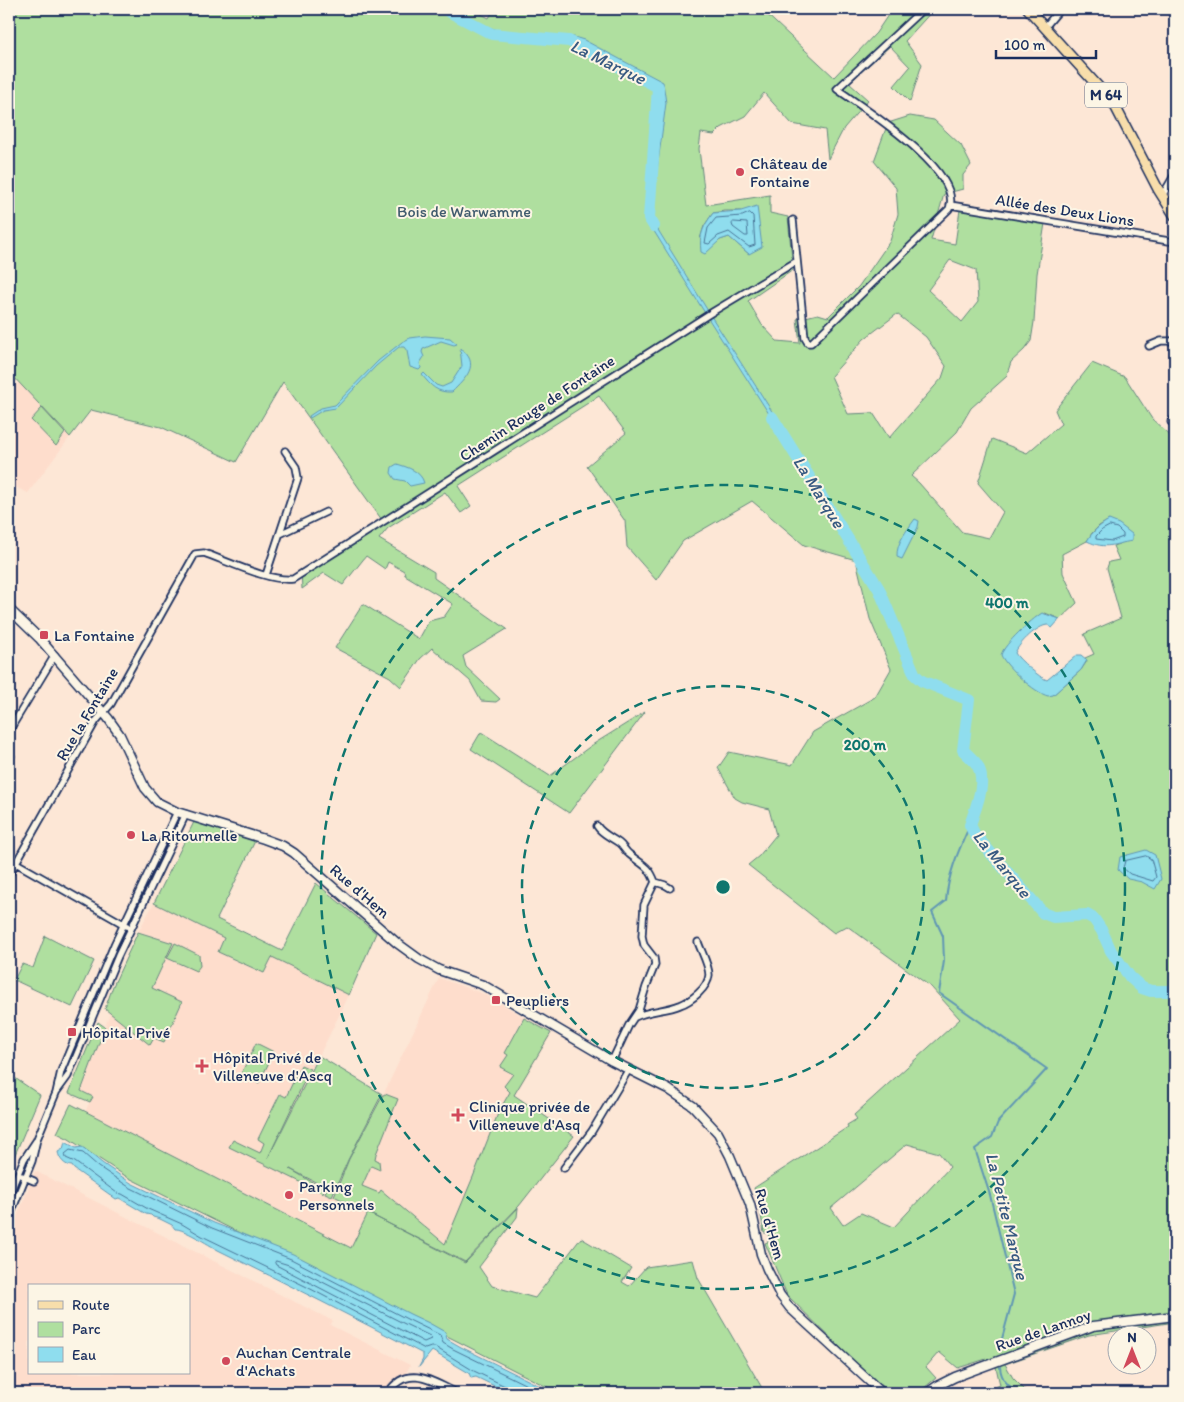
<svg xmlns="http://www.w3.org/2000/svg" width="1184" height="1402" viewBox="0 0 1184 1402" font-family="Itim,sans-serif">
  <rect width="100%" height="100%" fill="#fde7d6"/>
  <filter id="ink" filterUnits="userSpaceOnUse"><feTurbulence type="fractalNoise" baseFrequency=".02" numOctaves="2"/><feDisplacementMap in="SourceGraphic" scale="10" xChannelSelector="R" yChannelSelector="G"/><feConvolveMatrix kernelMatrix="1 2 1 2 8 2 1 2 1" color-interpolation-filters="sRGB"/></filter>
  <g filter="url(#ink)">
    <path fill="#feddcc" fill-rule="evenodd" d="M20,382L70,437L28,493L9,484V390Z
      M154,903L224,938L218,952L264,973L272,956L349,995L269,1158L327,1188L326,1193L332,1196L348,1160L384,1093L439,978L484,994L552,1033L515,1095L575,1136L518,1208L465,1263L368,1213L352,1248L85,1112L92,1097L81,1091L110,1013L104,1009L113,986L145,1002L173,943L138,932Z
      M35,1171L333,1321L330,1325L410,1365L396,1393H9V1237ZM29,1286H189V1373H29Z"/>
    <path fill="#afdf9f" stroke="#65877e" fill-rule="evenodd" d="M9,9H471L489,18L494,9H761L834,77L876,33L892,9H934L905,41L922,64L910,102L894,86L910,67L890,46L849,83L868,100L844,128L828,159L825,130L792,124L764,93L745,116L721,128L714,135L701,133L699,149L706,205L770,195V213L788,217L793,270L748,301L762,325L777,341L800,343L797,319L818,314L828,317L859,286L890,241L898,214L896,188L874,161L888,123L910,116L934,120L961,145L971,165L963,175V189L944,194L931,240L955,244L961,203L1046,217L1037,274L1034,322L1031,341L1024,350L1011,362L1006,377L971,408L957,432L911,476L919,483L962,532L989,538L1003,512L978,483L992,439L1027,453L1061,424L1055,410L1092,363L1125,377L1152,419L1175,440V1322L1089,1335L1005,1364L1013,1378L1028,1393H982L1000,1385L996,1367L986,1359L958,1368L939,1352L926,1367L936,1378L918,1393H891L857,1364L787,1295L765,1243L770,1241L768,1233H764L759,1204L754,1188L848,1127L847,1125L857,1119L854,1115L960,1019L931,987L847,926L834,933L748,865L759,856L776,835L769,809L742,802L735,798L718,768L729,752L792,765L813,732L875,697L891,669L870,619L856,560L804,545L752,501L683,541L656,580L627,547L625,521L587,466L626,433L599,396L458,486L471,506L461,513L445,492L388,528L379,539L434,572V578L507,629L463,656L466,667L500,699L496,702L481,701L470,681L432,648L420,659L401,687L390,677L335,648L363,604L419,639L429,621L444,617L453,604L405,575L404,571L388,562L385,569L366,556L343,585L324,573L302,589L301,570L382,520L283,382L236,462L161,427L91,410L70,437L9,372ZM724,211H741L749,254L729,237L720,240L700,239L704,226L713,213ZM950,260L976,270L978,302L962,322L928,290ZM897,314L926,337L946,366L942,378L889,438L873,413L848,414L831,376L864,339ZM1109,520L1124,542L1113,546L1119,560L1109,562L1107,568L1121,618L1084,634L1094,654L1085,658L1087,661L1081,670L1053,695L1029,685L1017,673L1003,650L1039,615L1045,613L1060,619L1077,603L1063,573L1062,554L1087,541L1092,533L1099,526ZM907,1144L939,1153L950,1167L894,1227L861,1213L843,1225L831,1208Z
      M42,408L65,433L56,446L31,420Z
      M645,712L569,813L471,749L481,732L550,776L592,745Z
      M194,822L255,841L217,919L282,951L316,883L376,933L349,995L272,957L264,973L218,952L224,938L154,903Z
      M138,932L173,943L152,988L182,1002L164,1042L154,1038L150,1045L105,1009L113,986Z
      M45,936L94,961L72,1007L14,980L22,964L33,968Z
      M175,943L199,955L200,966L196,971L167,958Z
      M524,1018L551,1033L514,1095L574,1136L519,1206L465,1262L334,1196L349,1159L383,1095L385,1094L398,1099L376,1154L375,1159L379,1161L380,1170L371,1166L362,1186L379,1193L381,1190L445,1244L473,1177L499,1111L510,1092L504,1086L513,1074L500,1067L508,1055L505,1053Z
      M98,1022L105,1027L81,1091L93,1097L90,1102L69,1093Z
      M256,1043L274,1052L259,1083L241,1074Z
      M319,1056L382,1094L348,1160L332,1196L325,1193L327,1188L290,1169L324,1189L323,1193L229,1147L233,1140L260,1153L264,1143L258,1139L280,1094L286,1097L301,1065L310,1069L268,1158Z
      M9,1074L40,1095L9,1169Z
      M71,1104L351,1248L368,1213L465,1263L518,1208L517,1217L479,1267L492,1286L535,1298L581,1238L631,1268L622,1282L629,1286L646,1267L693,1260L698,1278L765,1393H559L453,1339L127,1177L69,1139L57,1133Z"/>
    <path fill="#8fddee" stroke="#6197b4" d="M450,9C467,9 473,22 488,27C514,36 546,35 574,37L584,40L663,82L666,103L656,178L648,204L651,216L655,225L708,311L705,313L652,228L646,206L661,100L659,86L656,83L574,41L497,35L472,23Z
      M757,206L762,247L749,254L729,237L720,240L705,254L701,252C699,234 703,227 713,213L741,211Z
      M711,316L851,535L872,568L883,591L879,593L864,563L708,318Z
      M425,336L450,338L457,344L454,345L441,341L423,349L422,352L424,357L420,363L421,368L419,370L410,367L407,351L404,347H399L376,366L336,408L323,410L310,418L309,416L321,408L335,405L378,361L402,342L410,338Z
      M460,348C482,364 465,379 452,392C437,393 431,386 422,375L424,373L436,385L442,387L451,383L462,366Z
      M397,464C407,467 421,471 424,483L410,486L405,481L395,479L391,473L392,467Z
      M915,519L919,521L918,527L902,559L897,557C896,543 907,530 915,519Z
      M1109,520L1119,524L1132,534V541C1114,544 1106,550 1087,541C1093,531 1099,526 1109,520Z
      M1042,613L1060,619L1052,628L1048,625C1038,625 1019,643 1015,653C1018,659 1040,678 1047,680L1077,655H1081L1087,660L1081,670L1053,695L1048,696C1035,693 1006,667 1001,655C1005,643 1031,620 1042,613Z
      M1146,850L1155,855L1161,879L1155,889L1142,882L1128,879L1118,870L1120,857Z
      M65,1142L76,1148L82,1147L85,1149L102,1163L131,1183L214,1223L293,1254L410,1314L429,1323L445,1332L447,1339L461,1347L554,1393H509L476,1377L471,1378L469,1373L432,1351L419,1367L423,1359V1354C355,1318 287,1284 218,1250C209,1245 183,1228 175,1229L172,1225L160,1219L153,1217L151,1215L146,1214L119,1198L116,1199L74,1169L72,1166C65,1166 59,1159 58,1152L63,1149Z"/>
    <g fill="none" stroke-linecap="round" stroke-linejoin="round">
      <path stroke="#497598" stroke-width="1" d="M750,213L753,216L755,245L749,247L729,232L718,236L709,244L705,243L708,228L716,218L742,216Z
        M734,222L747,223L748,236H745L733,227L732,224Z
        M1110,526L1117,528L1123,534V537L1112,541L1096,539V536L1102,530Z
        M1146,856L1151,859L1156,877L1153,881L1130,874L1123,868L1125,861Z
        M276,1261L289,1265L405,1324L430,1336L431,1339L424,1342L276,1265L275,1263Z
        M510,1393L507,1387L474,1371L435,1347H431L425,1349L305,1286L202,1236L182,1224L148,1209L122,1194L117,1193L75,1162L66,1158L65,1154L70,1150L83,1153L99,1167L129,1187L212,1228L291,1259L407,1319L440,1335L443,1343L453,1349L543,1393"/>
      <path stroke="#6197b4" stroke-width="2" d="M970,825C959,850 948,873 946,901L932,912L943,936L944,961L939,993L1047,1069L998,1122L992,1137L975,1149L990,1195L1014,1294L999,1350
        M1000,1367C1001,1380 1009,1387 1020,1393"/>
      <path stroke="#8fddee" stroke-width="12" d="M444,9L492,34L569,41L658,87L649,218L654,226
        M772,417L879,589L915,675L922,681L969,700L963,750C967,754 971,758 975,762C989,779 976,806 970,825L975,835L1043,913L1053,917L1087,915L1094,919L1102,931L1111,951L1130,977L1142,988L1151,991H1175"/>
      <defs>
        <path id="street" d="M1045,27L1060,9
          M1162,196L1175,174
          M950,205L1175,242
          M793,220L805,338L808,343H811L949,209C965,172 863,108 837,89L923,9
          M1149,346L1161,341H1175
          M1171,422L1175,417
          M280,534L326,512
          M266,575L298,478L296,467L285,451
          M9,731L55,655
          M9,755L11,756
          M597,826C602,834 611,837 619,843C623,846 625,851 629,854C642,865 649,865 655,882L665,885L670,888
          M9,859L127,926
          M9,875L96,721L111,704L195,554L204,553C227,561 270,582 293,579L714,311L797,261
          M635,1017C650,1010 666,1011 680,1005C691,1001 708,988 709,975C709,965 701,951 698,942
          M612,1061L629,1025L639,1010L646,987L655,965L654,958L644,945L642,936L644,905L655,882
          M57,1091L68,1076L118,956L186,814
          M564,1168L592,1131L629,1069
          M22,1176L34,1181
          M9,1195L24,1159L36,1141
          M9,1218L32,1161L37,1139L56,1093L61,1071L114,945L177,812
          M73,1393L81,1391L89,1393
          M388,1393C407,1363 434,1382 457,1393"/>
        <path id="secondary" d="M9,609L39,638L108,718L120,735L145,788L157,802L177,812L264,839L283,846L294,853L397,943L419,959L439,970L483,985L612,1061L668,1089L693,1106L718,1133L730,1156L750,1204L761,1254L767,1269L780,1295L790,1308L882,1393
          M927,1393L937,1386L955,1377L1093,1326L1175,1316"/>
        <path id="primary" d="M1028,9L1114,104L1158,189L1175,216"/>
      </defs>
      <use href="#street" stroke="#1b2f5e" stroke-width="9"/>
      <use href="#secondary" stroke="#1b2f5e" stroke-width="11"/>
      <use href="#primary" stroke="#1b2f5e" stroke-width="12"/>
      <use href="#street" stroke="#fcf5e5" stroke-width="5.5"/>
      <use href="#secondary" stroke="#fcf5e5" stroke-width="8"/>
      <use href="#primary" stroke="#f8deab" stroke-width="9"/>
    </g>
  </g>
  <g fill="none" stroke="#0f766e" stroke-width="2.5" stroke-dasharray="9 6">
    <circle cx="723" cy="887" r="201"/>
    <circle cx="723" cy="887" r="402"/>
  </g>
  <g fill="#d1495b" stroke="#fcf5e5" stroke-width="2">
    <circle cx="740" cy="172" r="5"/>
    <rect x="39" y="630" width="10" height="10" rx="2.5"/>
    <circle cx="131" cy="835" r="5"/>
    <rect x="491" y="995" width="10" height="10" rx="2.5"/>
    <rect x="67" y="1027" width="10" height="10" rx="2.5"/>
    <path d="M199.5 1058.5h5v5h5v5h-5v5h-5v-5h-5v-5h5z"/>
    <path d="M455.5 1107.5h5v5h5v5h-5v5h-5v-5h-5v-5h5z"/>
    <circle cx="289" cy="1195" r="5"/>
    <circle cx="226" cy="1361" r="5"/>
  </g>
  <g text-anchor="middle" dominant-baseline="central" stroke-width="4" stroke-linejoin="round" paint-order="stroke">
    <rect fill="#fcf5e5" stroke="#5e6a86" stroke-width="1" x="1085" y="82.5" width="42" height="25" rx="4"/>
    <g font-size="15" font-weight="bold" fill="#1b2f5e">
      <text x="1106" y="95">M 64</text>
    </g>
    <g font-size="16" fill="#1b2f5e" stroke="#fcf5e5" text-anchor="start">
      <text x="750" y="163">Château de<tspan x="750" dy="18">Fontaine</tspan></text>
      <text x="54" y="635">La Fontaine</text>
      <text x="141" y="835">La Ritournelle</text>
      <text x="506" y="1000">Peupliers</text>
      <text x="82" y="1032">Hôpital Privé</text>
      <text x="213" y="1057">Hôpital Privé de<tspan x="213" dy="18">Villeneuve d'Ascq</tspan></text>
      <text x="469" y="1106">Clinique privée de<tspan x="469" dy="18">Villeneuve d'Asq</tspan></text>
      <text x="299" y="1186">Parking<tspan x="299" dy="18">Personnels</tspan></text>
      <text x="236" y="1352">Auchan Centrale<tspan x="236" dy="18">d'Achats</tspan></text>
    </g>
    <g font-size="16" fill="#1b2f5e" stroke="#fcf5e5">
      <text transform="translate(1065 210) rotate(9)">Allée des Deux Lions</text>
      <text transform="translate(537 408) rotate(-33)">Chemin Rouge de Fontaine</text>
      <text transform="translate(87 714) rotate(-59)">Rue la Fontaine</text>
      <text transform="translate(360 891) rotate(41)">Rue d'Hem</text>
      <text transform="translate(770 1224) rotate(74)">Rue d'Hem</text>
      <text transform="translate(1043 1330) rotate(-19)">Rue de Lannoy</text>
    </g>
    <g font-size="16" fill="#405b6e" stroke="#fcf5e5">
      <text x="464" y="211">Bois de Warwamme</text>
    </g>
    <g font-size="18" font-style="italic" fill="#385a82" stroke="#fcf5e5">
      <text transform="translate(608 62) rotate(26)">La Marque</text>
      <text transform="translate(819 492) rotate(58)">La Marque</text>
      <text transform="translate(1002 864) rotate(51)">La Marque</text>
      <text transform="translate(1007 1216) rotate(76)">La Petite Marque</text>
    </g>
  </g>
  <circle cx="723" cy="887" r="8" fill="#0f766e" stroke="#fcf5e5" stroke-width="2.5"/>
  <g font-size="15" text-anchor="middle" font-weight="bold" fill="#0f766e" stroke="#fcf5e5" stroke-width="4" stroke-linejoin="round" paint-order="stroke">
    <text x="1007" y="608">400 m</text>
    <text x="865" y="750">200 m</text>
  </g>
  <rect width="1184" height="1402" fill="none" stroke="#fcf5e5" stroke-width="30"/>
  <rect x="15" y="15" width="1154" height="1372" fill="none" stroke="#1b2f5e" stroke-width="2" filter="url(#ink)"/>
  <rect x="28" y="1284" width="162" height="90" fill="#fcf5e5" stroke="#a2a6af"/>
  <rect x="38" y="1301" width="25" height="8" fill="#f8deab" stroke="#a2a6af"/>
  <text x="72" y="1310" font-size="15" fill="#1b2f5e">Route</text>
  <rect x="38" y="1322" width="25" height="15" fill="#afdf9f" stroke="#a2a6af"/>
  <text x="72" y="1334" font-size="15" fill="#1b2f5e">Parc</text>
  <rect x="38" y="1347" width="25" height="15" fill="#8fddee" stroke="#a2a6af"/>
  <text x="72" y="1360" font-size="15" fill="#1b2f5e">Eau</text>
  <g transform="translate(1132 1350)"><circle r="24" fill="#fcf5e5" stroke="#a2a6af"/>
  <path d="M0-4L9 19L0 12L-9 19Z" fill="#d1495b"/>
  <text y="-8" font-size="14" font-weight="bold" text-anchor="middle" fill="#1b2f5e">N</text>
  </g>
  <path d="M996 50v8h100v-8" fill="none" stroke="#1b2f5e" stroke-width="2.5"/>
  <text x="1004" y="50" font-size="15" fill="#1b2f5e" stroke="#fcf5e5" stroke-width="4" paint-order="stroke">100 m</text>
</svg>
